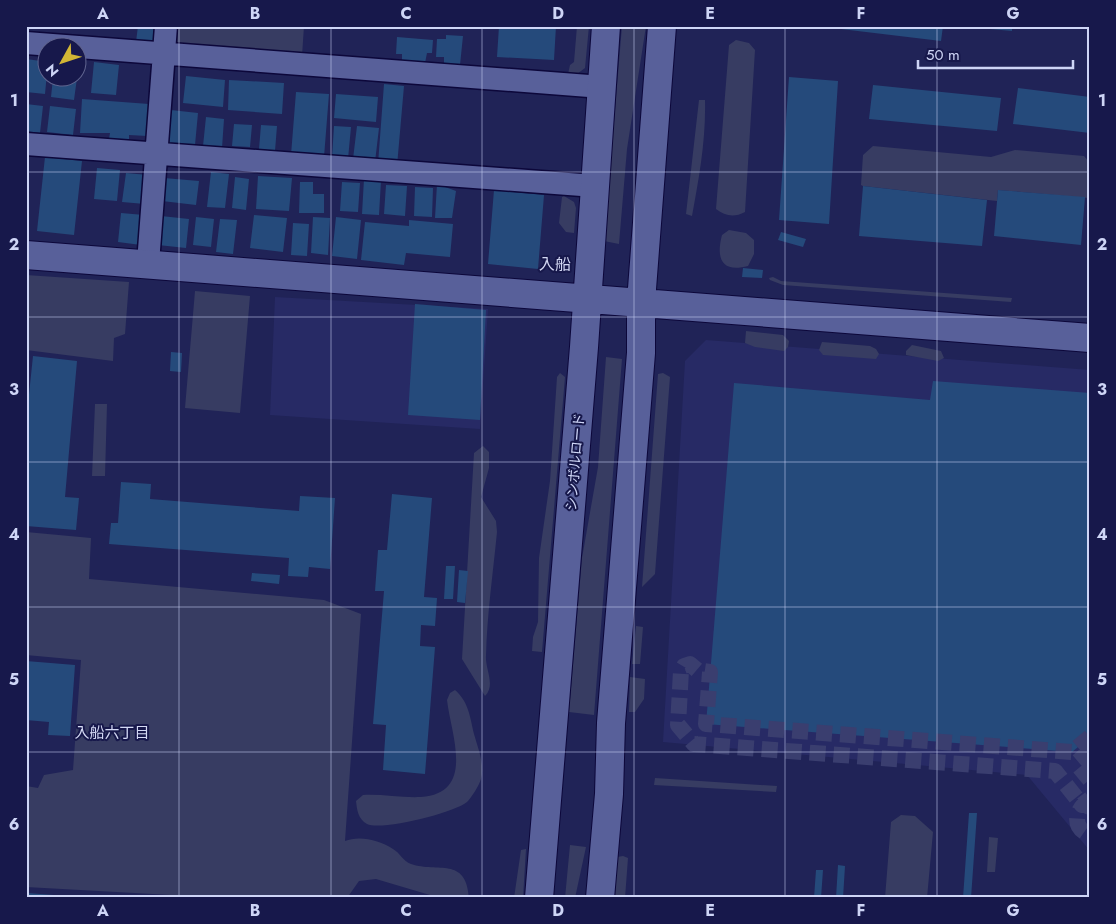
<svg xmlns="http://www.w3.org/2000/svg" width="1116" height="924" viewBox="0 0 1116 924" font-family="Jost,'Noto Sans JP',sans-serif">
  <rect width="100%" height="100%" fill="#202357"/>
  <path fill="#272a65" d="M275,297L488,309L480,429L270,415Z
    M706,340L1090,370V851L1027,775L663,742L685,361Z"/>
  <path fill="#373c62" d="M172,26H304L302,56L176,47Z
    M577,26H589L585,68L577,74H568L570,65L574,62Z
    M622,26H646L627,149L619,244L604,241Z
    M736,40L749,43L755,50L745,212C734,218 725,216 716,209L729,45Z
    M699,100H705C706,140 699,178 692,216L686,214Z
    M873,146L991,157L1015,150L1084,156L1090,163L1088,198L998,190L997,201L863,186L861,185L863,155Z
    M564,196L574,202L576,208L574,233L566,232L559,223L562,197Z
    M729,230L746,233L754,240V254L748,266C721,273 716,258 722,235Z
    M26,275L129,282L125,334L114,338L113,361L26,350Z
    M773,277L781,281L1012,298L1011,302L783,285L770,280L769,278Z
    M195,291L250,296L240,413L185,408Z
    M746,331L783,335L789,341L788,347L784,351L755,347L745,343Z
    M822,342L870,346L876,349L879,354L876,359L823,355L819,350Z
    M912,345L941,351L944,358L938,361L906,355V351Z
    M606,357L622,359L594,715L569,712L582,558L598,467Z
    M560,373L565,377L542,652L532,651L533,637L538,622L539,558L550,481L557,377Z
    M663,373L670,377L655,574L642,587L658,374Z
    M95,404H107L105,476H92Z
    M483,446L489,452V468L481,497L496,521L497,532C493,573 487,615 486,656C485,669 496,685 485,696L462,659L474,453Z
    M26,532L91,538L89,579L324,600L361,614L345,841C359,835 380,840 393,849C400,853 403,861 411,864C438,873 466,856 469,898H440L376,879L359,881L347,898H225L26,887V786L38,788L44,775L73,770L81,660L26,655Z
    M636,626L643,627L640,664H632Z
    M630,677L645,679L644,699L635,712H629Z
    M455,690C469,702 470,718 474,734C478,748 485,765 481,779C479,786 471,798 467,802C454,813 381,831 367,824C358,819 357,810 356,801L363,795C382,794 402,798 421,797C476,793 451,735 447,700L450,693Z
    M655,778L777,786L776,792L654,785Z
    M901,815L915,816L933,832L927,898H885L891,822Z
    M989,837L998,838L995,872H987Z
    M570,845L586,847L575,898H565Z
    M526,849L523,898H514L521,850Z
    M623,856L628,858L625,898H615L617,857Z"/>
  <path fill="#254a7b" d="M138,26H158L156,44L136,42Z
    M499,26H556L554,60L497,57Z
    M816,26H943L941,41Z
    M979,26H1012V31L979,28Z
    M446,35L463,36L460,65L444,64V57H436L437,39H446Z
    M397,37L433,40L432,53H427L425,63L402,62V54H396Z
    M26,59L48,62L45,94L26,92Z
    M94,62L119,65L116,95L91,93Z
    M186,76L225,80L223,107L183,103Z
    M789,77L838,81L829,224L779,220Z
    M53,78H77L74,100L51,97Z
    M229,80L284,83L282,114L228,110Z
    M384,84L404,86L397,166L378,164Z
    M873,85L1001,98L997,131L869,119Z
    M1018,88L1090,97V133L1013,124Z
    M296,92L329,94L324,157L291,155Z
    M336,94L378,97L376,122L334,118Z
    M82,99L149,104L147,136L129,135V141L109,139L110,133H80Z
    M26,104L43,106L40,133L26,131Z
    M50,106L76,109L73,135L47,132Z
    M171,110L198,113L195,145L169,143Z
    M206,117L224,119L222,148L203,146Z
    M234,124L252,125L250,147L232,146Z
    M261,125L277,126L275,151L259,149Z
    M334,126L351,127L348,159L332,158Z
    M357,126L379,128L375,162L353,159Z
    M45,157L82,161L74,235L37,231Z
    M97,168L120,170L117,201L94,199Z
    M211,172L229,174L225,208L207,207Z
    M126,173L148,175L145,204L122,202Z
    M258,176L292,178L289,211L256,209Z
    M235,177L249,179L246,210L232,208Z
    M164,178L199,181L196,205L162,201Z
    M364,179L381,180L379,215L362,214Z
    M300,182H313V194H324V213H299Z
    M342,182L360,183L358,212L340,211Z
    M437,184L456,191L452,218H435Z
    M386,185L407,186L405,216L384,214Z
    M863,186L987,200L982,246L859,236Z
    M415,187L433,188L432,217L414,216Z
    M494,190L544,195L538,269L488,264Z
    M998,190L1085,197L1081,245L994,236Z
    M121,213L144,215L141,245L118,242Z
    M254,215L287,218L283,252L250,248Z
    M161,216L189,219L186,248L158,245Z
    M196,217L214,219L211,247L193,245Z
    M313,217L330,218L328,255L311,253Z
    M336,217L361,220L357,259L332,256Z
    M220,219L237,220L233,254L216,252Z
    M409,220L453,224L450,257L406,253L404,265L361,260L365,222L409,226Z
    M293,223L309,224L307,256L291,255Z
    M781,232L806,239L803,247L778,240Z
    M743,268L763,270L762,278L742,277Z
    M415,304L486,310L480,420L408,415Z
    M171,352L182,353L181,372L170,371Z
    M33,356L77,361L65,497L79,498L76,530L26,526V423Z
    M933,381L1090,393V737L1072,752L706,724L734,383L930,400Z
    M121,482L151,484L150,499L299,511L300,496L335,498L330,569L309,567L308,577L288,576L289,558L109,544L111,523H118Z
    M392,494L432,498L424,597L437,598L435,626L421,625L420,646L435,647L425,774L383,770L386,725L373,724L384,591H375L378,550H387Z
    M446,566H455L453,599H444Z
    M459,570L468,571L465,603L457,602Z
    M252,573L280,575L279,584L251,581Z
    M26,661L75,665L70,736L48,735L49,722L26,720Z
    M969,813H977L971,898H963Z
    M838,865L845,866L843,898H836Z
    M816,870H823L821,898H814Z
    M27,893L54,895V898H27Z"/>
  <g fill="none" stroke-linecap="round" stroke-linejoin="round">
    <path stroke="#3a3e6f" stroke-width="16" stroke-dasharray="16 8" stroke-linecap="butt" d="M1090,737L1072,752L706,724L710,672L697,670L690,664L684,666L681,671L678,725L694,744L1055,771L1082,805L1090,799
      M1090,751L1076,763L1090,780
      M1090,799C1076,809 1070,827 1090,835"/>
    <defs>
      <path id="minor" d="M26,43L602,87
        M26,144L595,186
        M148,263L166,26"/>
      <path id="tertiary" d="M26,255L1090,338
        M539,898L584,347L606,26
        M600,898L609,794L611,723L641,353V302L662,26"/>
    </defs>
    <use href="#minor" stroke="#0c073a" stroke-width="25"/>
    <use href="#tertiary" stroke="#0c073a" stroke-width="30"/>
    <use href="#minor" stroke="#58609a" stroke-width="22"/>
    <use href="#tertiary" stroke="#58609a" stroke-width="28"/>
  </g>
  <path fill="none" stroke="#ced5f6" stroke-width="1" stroke-opacity="0.55" d="M179,26V898M331,26V898M482,26V898M634,26V898M785,26V898M937,26V898M26,172H1090M26,317H1090M26,462H1090M26,607H1090M26,752H1090"/>
  <g text-anchor="middle" dominant-baseline="central" stroke-width="4" stroke-linejoin="round" paint-order="stroke">
    <g font-size="14" fill="#ced5f6" stroke="#17184b">
      <text transform="translate(575 462) rotate(-85)">シンボルロード</text>
    </g>
    <g font-size="15" fill="#d3d8f3" stroke="#17184b">
      <text x="112" y="733">入船六丁目</text>
    </g>
    <g font-size="16" fill="#d3d8f3" stroke="#17184b">
      <text x="555" y="264">入船</text>
    </g>
  </g>
  <rect width="1116" height="924" fill="none" stroke="#17184b" stroke-width="55"/>
  <g transform="translate(62 62) rotate(230)"><circle r="24" fill="#17184b" stroke="#60648f"/>
  <path d="M0-4L9 19L0 12L-9 19Z" fill="#d2b635"/>
  <text y="-8" font-size="14" font-weight="bold" text-anchor="middle" fill="#ced5f6">N</text>
  </g>
  <path d="M918 60v8h155v-8" fill="none" stroke="#ced5f6" stroke-width="2.5"/>
  <text x="926" y="60" font-size="15" fill="#ced5f6" stroke="#17184b" stroke-width="4" paint-order="stroke">50 m</text>
  <rect x="28" y="28" width="1060" height="868" fill="none" stroke="#ced5f6" stroke-width="2"/>
  <g font-size="16" text-anchor="middle" font-weight="bold" fill="#ced5f6">
    <text x="103" y="19">A</text>
    <text x="255" y="19">B</text>
    <text x="406" y="19">C</text>
    <text x="558" y="19">D</text>
    <text x="710" y="19">E</text>
    <text x="861" y="19">F</text>
    <text x="1013" y="19">G</text>
    <text x="14" y="106">1</text>
    <text x="1102" y="106">1</text>
    <text x="14" y="250">2</text>
    <text x="1102" y="250">2</text>
    <text x="14" y="395">3</text>
    <text x="1102" y="395">3</text>
    <text x="14" y="540">4</text>
    <text x="1102" y="540">4</text>
    <text x="14" y="685">5</text>
    <text x="1102" y="685">5</text>
    <text x="14" y="830">6</text>
    <text x="1102" y="830">6</text>
    <text x="103" y="916">A</text>
    <text x="255" y="916">B</text>
    <text x="406" y="916">C</text>
    <text x="558" y="916">D</text>
    <text x="710" y="916">E</text>
    <text x="861" y="916">F</text>
    <text x="1013" y="916">G</text>
  </g>
</svg>
